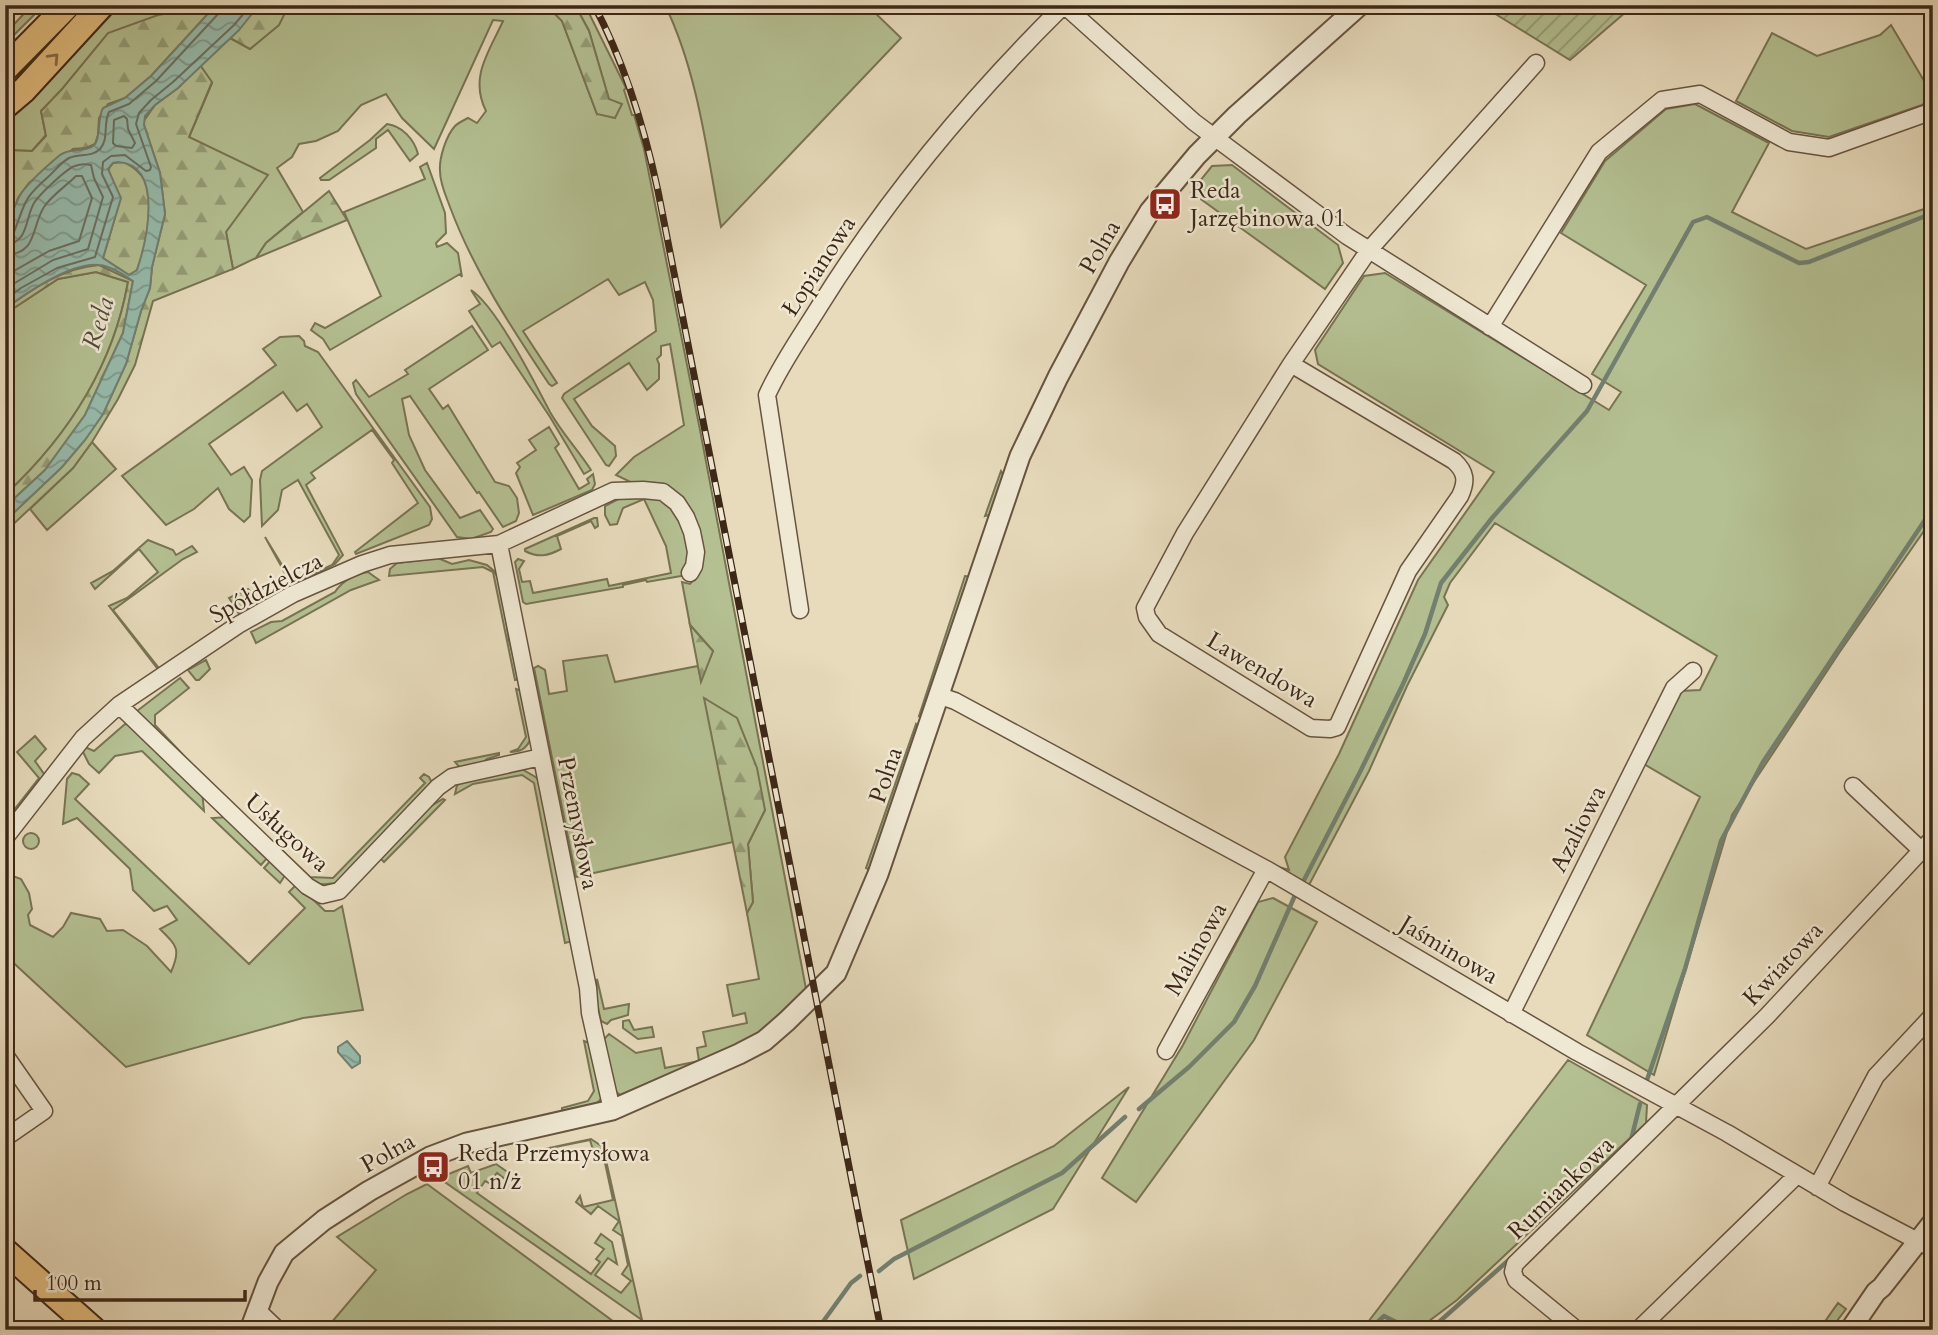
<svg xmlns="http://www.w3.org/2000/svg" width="1938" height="1335" viewBox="0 0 1938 1335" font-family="Cardo,serif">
  <defs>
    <pattern id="forest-firs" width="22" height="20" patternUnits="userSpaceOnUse" patternTransform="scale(1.75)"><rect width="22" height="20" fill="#b4c092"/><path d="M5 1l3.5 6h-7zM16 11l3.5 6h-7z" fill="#949c76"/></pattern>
    <pattern id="garden-furrows" width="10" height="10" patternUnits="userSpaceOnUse" patternTransform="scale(1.75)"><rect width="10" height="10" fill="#b4c092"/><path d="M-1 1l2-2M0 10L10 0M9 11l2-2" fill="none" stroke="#949c76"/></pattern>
    <pattern id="water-waves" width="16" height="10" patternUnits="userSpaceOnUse" patternTransform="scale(1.75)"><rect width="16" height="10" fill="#97bbac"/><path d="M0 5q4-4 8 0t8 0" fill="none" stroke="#7c988b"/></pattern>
  </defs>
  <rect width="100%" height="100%" fill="#e7dbbc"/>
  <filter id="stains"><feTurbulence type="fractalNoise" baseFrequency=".00286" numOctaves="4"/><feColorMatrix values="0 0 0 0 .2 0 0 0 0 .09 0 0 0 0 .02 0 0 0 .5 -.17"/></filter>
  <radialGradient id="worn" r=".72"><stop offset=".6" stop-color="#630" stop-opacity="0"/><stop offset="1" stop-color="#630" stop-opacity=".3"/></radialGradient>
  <path fill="#b4c092" stroke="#787454" stroke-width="2" d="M32,5H44L5,44V34Z
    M78,5H84L5,91V80Z
    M120,5H183V11L158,15L62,90L41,111L46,135L32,151L5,150V124L31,101Z
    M289,5H546L562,21L597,114L609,100L589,31L575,5H585L626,88L624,90L632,115H634L644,149L700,430L807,994L788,1009L786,1008L757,1035L728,1049L620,1095L613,1089L603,1040L609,1034L636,1053L661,1048L665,1068L699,1061L697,1048L706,1046L703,1032L747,1023L745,1013L733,1016L727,985L759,979L747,913L753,902L748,844L765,810L705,698L733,842L576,877L534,668L538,666L545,670L549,694L567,691L563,661L607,655L615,682L698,666L701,680L713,651L690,625L682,582L690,584L695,578L682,507L616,475L634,457L684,425L670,344L661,346V355L657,359L659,364V379L647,390L629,363L574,399L592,426L615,446L616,456L609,466L606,465L562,398L564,394L656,331L653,300L645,282L619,295L608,279L523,331L557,383L552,386L549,384C511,327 474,271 450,207C446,196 440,184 440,171C439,158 446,136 455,126C458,123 464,120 468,118L477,123L486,111C469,77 489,52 503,21L493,20L434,149L402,118L386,94L361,105L338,131L316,141L299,144L292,157L277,168L303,212L266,243L256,258L233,269L226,232L189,137L212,83L200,65L230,38L250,49L278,25Z
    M665,5H867L901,38L721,227C707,153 698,73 665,5Z
    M1891,25L1933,96L1922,105L1829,137L1792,131L1736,101L1772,33L1817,56L1880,35Z
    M1695,104L1769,143L1732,212L1806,249L1933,206V518L1839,653L1732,815L1654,1075L1587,1035L1700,797L1644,764L1680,691L1700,690L1717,656L1495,523L1450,583L1444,597L1448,605L1407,686L1369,771L1309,885L1269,864L1289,870L1285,857L1339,754L1418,580L1494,472L1318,364L1315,350L1364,276L1385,273L1609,410L1621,392L1592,374L1646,285L1561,233L1605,161L1666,109Z
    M387,124C402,126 414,139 418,154L410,161L388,130L376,139V148L329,180H321L320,178L370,140Z
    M427,163L445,213L446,233L436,243L437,247L447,243L458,253L462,277L460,274L330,350L323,339L311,330L315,323L325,328L381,296L344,212L425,179L420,167Z
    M1232,165L1338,245L1343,263L1325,289L1191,192L1212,166Z
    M96,272L128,282C113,367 68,437 5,495V314L58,279Z
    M471,290C496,306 535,383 550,412C562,433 578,450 591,470L584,474L550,417L500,342L492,347L469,311L480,304Z
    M472,326L488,350L429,389L443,409L448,405L495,482L509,486L517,498L519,513L516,521L503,527L479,492L477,493L410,396L402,399L409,435L425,470L460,518L480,510L493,529L491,532L471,539L457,537L356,394L353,383L356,380L369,397L408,374L405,370Z
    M299,336L304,341L305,346L318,352L430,507L432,519L429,525L356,554L355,552L418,503L392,463L394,460L372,430L311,473L315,478L306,485L343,555L335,564L294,585L291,584L265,537L293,583L332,565L339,555L298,480L282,490L278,510L262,526L260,480L262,471L322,427L307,404L297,411L283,392L209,444L231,475L244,467L252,480L250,516L244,522L229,509L218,488L194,509L166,525L122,476L276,365L263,349L280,337Z
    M549,427L559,444L555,448L579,489L589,483L587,479L593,474L595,484L592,490L533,515L516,473L520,467L517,463L536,450L529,440Z
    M92,442L116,469L47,530L30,509L73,468Z
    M1001,471L1005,477L993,514L985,516Z
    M654,494L672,501L693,546L688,571L681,576L647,582L646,580L623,585V587L526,604L523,602L515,562L518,559L524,561L519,569L522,582L530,581L533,593L607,579L609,586L671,573L666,546L644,499L623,508L617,524L610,525L605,515V506L624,496Z
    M594,518H597L598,526L595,528L591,521L557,536L561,549C548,556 538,558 525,551V549Z
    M148,540L173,550L176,555L192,546L197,552L183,559L113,610L158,667L157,668L109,606L127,598L158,572L139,549L95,589L91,583L113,571Z
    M438,558L452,564L469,560L487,565L494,571L500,581L509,640L520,679L515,680L493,572L483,567L389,576L390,569L397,563Z
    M368,572L379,580L351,590L256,643L251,632L271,622L282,621L335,592C342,581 355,574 368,572Z
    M965,576L972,577L926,715L919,716Z
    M248,589L261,602L239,614L229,598Z
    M206,660L210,669L199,680H196L188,670Z
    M180,678L189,688L155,715V725L205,778L137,711Z
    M516,689L523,691L530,740C526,749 520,752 510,752L518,749L526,737Z
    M125,724L133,725L202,791L204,811L142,751L115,756L99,773L89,764L83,752L85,747L94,751Z
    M916,724L921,730L872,871L866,868Z
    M35,736L46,749L35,761L44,774L42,782L10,820L5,811L10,815L39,778L17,752Z
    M499,753V755L487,759L479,766L462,770L455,762Z
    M520,768L537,778L541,787L572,941L565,943L534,783L522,775L473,784L455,794L457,785L470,778Z
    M72,773L79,775L89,784L75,799L249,964L305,908L289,892L297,884L325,911H334L342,906L363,1010L303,1018L126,1067L5,955L7,874L21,879L29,893L32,909L28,915L30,925L53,937L63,927L71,913L100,919L107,931L123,930L147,946L171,972C181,949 177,946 160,929L177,920L167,906L154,911L133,890L130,869L77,818L63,824L67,779Z
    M424,774L429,777L432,783L340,882C308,890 304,876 283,855V851L310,877L333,878L425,783L420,778Z
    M443,799L445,800L384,862L380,858L419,813Z
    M229,817L268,857L261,865L212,818Z
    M23 841a8 8 0 1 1 16 0a8 8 0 1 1-16 0Z
    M271,860L286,874L280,883L264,868Z
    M1273,898L1317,922L1254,1040L1136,1202L1102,1178L1183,1045L1258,902Z
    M597,979L604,1009L629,1004L628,1015L611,1020L607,1024L601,1021C597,1006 595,993 597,979Z
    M629,1020L634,1030L652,1027L654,1037L638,1039L623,1028V1021Z
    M584,1041L592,1044L603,1097L597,1103L562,1111V1108L588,1101L594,1091Z
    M1568,1060L1647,1105L1646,1123L1457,1300L1417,1330H1362Z
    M1129,1087L1053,1209L914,1279L901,1220L1054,1146Z
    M591,1139L603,1147L642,1320L439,1178L468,1166L471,1173L496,1164L509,1173L505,1179L497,1173L489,1183L485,1181L477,1193L591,1274L600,1262L596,1259L604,1249L595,1243L601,1234L612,1242L617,1264L608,1258L595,1275L621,1293L631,1281L622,1274L628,1265L622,1236L613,1230L619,1221L598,1206L591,1214L576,1202L580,1196L583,1207L613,1200L602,1149L593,1150L590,1140L521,1154Z
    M427,1184L625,1330H325L376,1270L337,1237L407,1194Z
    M1838,1303L1846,1309L1830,1330H1819Z"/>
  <path fill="url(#forest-firs)" stroke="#787454" stroke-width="2" d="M183,5H216L151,76L125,98L108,104L99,118L98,135L95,144L86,148L73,149L29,183L18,198L5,238V150L32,151L46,136L41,111L62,89L108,33L158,15L182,11Z
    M259,5H289L279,25L250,49L230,38Z
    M546,5H575L589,31L609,99L622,104L615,118L597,114L562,21Z
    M200,65L212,82L189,137L268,175L226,232L233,269L153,301L135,365L118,399L92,442L73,468L5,532V521L62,467L85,440L103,414L126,364L141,311L150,288L152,267L165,214L160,173L143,122L155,105L178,88Z
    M124,162C132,166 141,173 145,181C156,204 145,248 137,270L129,275L103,258L120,200L108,169L113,163Z
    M329,191L347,220L256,258L266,243Z
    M99,265L133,281L123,333L85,415L45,470L5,507V495C67,437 113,367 128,282L96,272L58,279L5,314V309C33,288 63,268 99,265Z
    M690,625L713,651L701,682Z
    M704,698L737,718L757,768L765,810L748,844L753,902L747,913Z"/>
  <path fill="url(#garden-furrows)" stroke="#787454" stroke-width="2" d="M1481,5H1634L1570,60Z"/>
  <path fill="url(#water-waves)" stroke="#738070" stroke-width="2" fill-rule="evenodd" d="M216,5H259L239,30L178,88L155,105L145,116L144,125L160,173L165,214L152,267L150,288L141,311L126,364L103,414L85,440L62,467L5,521V507L45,470L85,415L123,333L133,281C124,275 111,266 99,265C71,262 26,293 5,309C5,271 1,232 19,197C26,184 48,165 60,155C70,147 87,153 95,144C101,136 97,119 103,108L125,98L151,76ZM118,162C165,165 146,243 137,270L129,275L103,258L121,198L108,169L113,163Z
    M347,1041L360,1056V1063L352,1068L338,1052V1047Z"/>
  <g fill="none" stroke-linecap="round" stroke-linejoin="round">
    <path stroke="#6a7162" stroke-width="2" d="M124,116L127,119L128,129L135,143L132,148L116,146L113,143L114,120Z
      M5,236L14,232C26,201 23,199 48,177C55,171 61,162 69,158C79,153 91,158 100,149C109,139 103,124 109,112L129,104L156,81L219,13L221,5
      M5,245C29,243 25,218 34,203C39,195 67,168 75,166C80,164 86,164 91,165L94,178L103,197L88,249L53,260L5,289
      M5,255C38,254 31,227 44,207C51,196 66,186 76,176H82L92,198L79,241L49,251L5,276
      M5,300L21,288L57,268L95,257L113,197L102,174L103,162L111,156L125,155L146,171L150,170L151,167L136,124L139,113L151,100L173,82L234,25L251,5"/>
    <path stroke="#738070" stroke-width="4.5" d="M1303,882L1360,772L1403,684L1425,634L1441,583L1492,518L1587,411L1693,222L1707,217L1799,263L1809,262L1933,213
      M1647,1080L1685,969L1721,841L1763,762L1933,508
      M1139,1109L1189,1067L1234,1022L1255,986L1296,893
      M1630,1144L1640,1104
      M879,1271L894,1259L1062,1173L1125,1117
      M817,1330L851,1283L860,1276
      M1369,1330L1384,1316L1412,1330
      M1430,1330L1511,1258"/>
    <defs>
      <path id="minor" d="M1064,5L1194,122L1347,236L1583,385
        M1490,327L1599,152L1662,100L1700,94L1789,142L1829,148L1927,113L1933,109
        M1291,364L1454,461C1466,472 1467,481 1460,496L1408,571L1337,727L1330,729L1311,728L1159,634L1147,617L1145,608L1185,533Z
        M1291,364L1369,250L1536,63
        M499,544L588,988L590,1013L612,1110
        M800,610L767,395C781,364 801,336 819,307C888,196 971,97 1064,5
        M940,696L955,701L1266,869L1577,1052L1727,1133L1845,1203L1933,1249
        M119,705L307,886L322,895L339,891L438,787L452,777L541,757
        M1853,786L1921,850
        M5,838L83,738L119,705L238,625L293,594L362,564L390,555L499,544L613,491L643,490L663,492L677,503L686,517L692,532L696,552L694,566L690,573
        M1511,1014L1674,688L1693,671
        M1166,1051L1266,869
        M5,1055L44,1111L5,1138
        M1817,1187L1876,1076L1933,1015
        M257,1310L278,1330
        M1577,1330L1516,1280L1513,1272L1515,1264L1767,1016L1933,838
        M1638,1330L1797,1175"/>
      <path id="tertiary" d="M250,1330L268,1282L284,1253L324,1220L369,1191L430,1157L467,1143L612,1110L739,1054L764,1041L787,1021L836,973L878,874L1020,456L1058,377L1119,262L1150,211L1197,155L1237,115L1360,5
        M1850,1330L1876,1292L1882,1287L1933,1222"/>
      <path id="primary" d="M5,69L68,5
        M5,106L24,90L102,5
        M5,1251L94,1330"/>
    </defs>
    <use href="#minor" stroke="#685440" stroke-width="19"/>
    <use href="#tertiary" stroke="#685440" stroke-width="23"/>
    <use href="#primary" stroke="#3d2717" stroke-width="28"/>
    <use href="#minor" stroke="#efe8d3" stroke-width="16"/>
    <use href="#tertiary" stroke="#efe8d3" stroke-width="19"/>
    <use href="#primary" stroke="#e4be7e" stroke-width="24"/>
    <defs>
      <path id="rail" d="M594,5C625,64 644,126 658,191L881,1330"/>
    </defs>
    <use href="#rail" stroke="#3d2717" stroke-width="7"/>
    <use href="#rail" stroke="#efe8d3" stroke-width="4.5" stroke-dasharray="13" stroke-linecap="butt"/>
  </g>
  <defs><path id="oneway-chevron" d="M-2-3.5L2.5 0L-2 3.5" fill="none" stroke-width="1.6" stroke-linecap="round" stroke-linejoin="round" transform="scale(1.75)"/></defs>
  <use stroke="#886b45" href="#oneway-chevron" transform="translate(54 58) rotate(-47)"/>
  <defs>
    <symbol id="bus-square" viewBox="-11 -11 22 22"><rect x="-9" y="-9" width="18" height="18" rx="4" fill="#8f2418" stroke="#efe8d3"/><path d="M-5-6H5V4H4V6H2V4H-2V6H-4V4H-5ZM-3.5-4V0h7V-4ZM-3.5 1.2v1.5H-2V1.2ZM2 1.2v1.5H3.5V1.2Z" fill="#fff"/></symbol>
  </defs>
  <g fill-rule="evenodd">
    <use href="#bus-square" x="1146" y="185" width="38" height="38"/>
    <use href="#bus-square" x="414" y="1148" width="38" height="38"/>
  </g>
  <g text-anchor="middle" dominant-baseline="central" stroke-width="5" stroke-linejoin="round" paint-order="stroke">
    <g font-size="24" fill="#3d2717" stroke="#efe8d3" text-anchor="start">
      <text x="1190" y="190">Reda<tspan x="1190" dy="28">Jarzębinowa 01</tspan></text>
      <text x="458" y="1153">Reda Przemysłowa<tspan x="458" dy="28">01 n/ż</tspan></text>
    </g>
    <g font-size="24" fill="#3d2717" stroke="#efe8d3">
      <text transform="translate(1100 247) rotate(-60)">Polna</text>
      <text transform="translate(819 266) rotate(-57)">Łopianowa</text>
      <text transform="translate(266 588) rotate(-28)">Spółdzielcza</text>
      <text transform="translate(1262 670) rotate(31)">Lawendowa</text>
      <text transform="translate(886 775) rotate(-71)">Polna</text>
      <text transform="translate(578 823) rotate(79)">Przemysłowa</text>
      <text transform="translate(1578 829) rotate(-63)">Azaliowa</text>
      <text transform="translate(287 833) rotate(42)">Usługowa</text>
      <text transform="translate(1196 949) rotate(-61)">Malinowa</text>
      <text transform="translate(1449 950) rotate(31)">Jaśminowa</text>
      <text transform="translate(1783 964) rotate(-47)">Kwiatowa</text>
      <text transform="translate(388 1153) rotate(-29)">Polna</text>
      <text transform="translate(1561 1188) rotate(-44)">Rumiankowa</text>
    </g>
    <g font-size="26" font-style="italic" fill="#544c3c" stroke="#efe8d3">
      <text transform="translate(98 323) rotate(-73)">Reda</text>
    </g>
  </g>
  <rect width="1938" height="1335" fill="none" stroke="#e7dbbc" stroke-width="28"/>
  <rect x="7" y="7" width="1924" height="1321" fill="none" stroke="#3d2717" stroke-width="3.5"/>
  <rect x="14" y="14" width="1910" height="1307" fill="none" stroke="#3d2717" stroke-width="2"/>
  <path d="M35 1290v10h210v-10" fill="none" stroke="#3d2717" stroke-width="3.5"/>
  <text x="46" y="1290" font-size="21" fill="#3d2717" stroke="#efe8d3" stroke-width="5" paint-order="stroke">100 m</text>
  <rect width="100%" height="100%" filter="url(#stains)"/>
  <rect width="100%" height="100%" fill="url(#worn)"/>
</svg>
